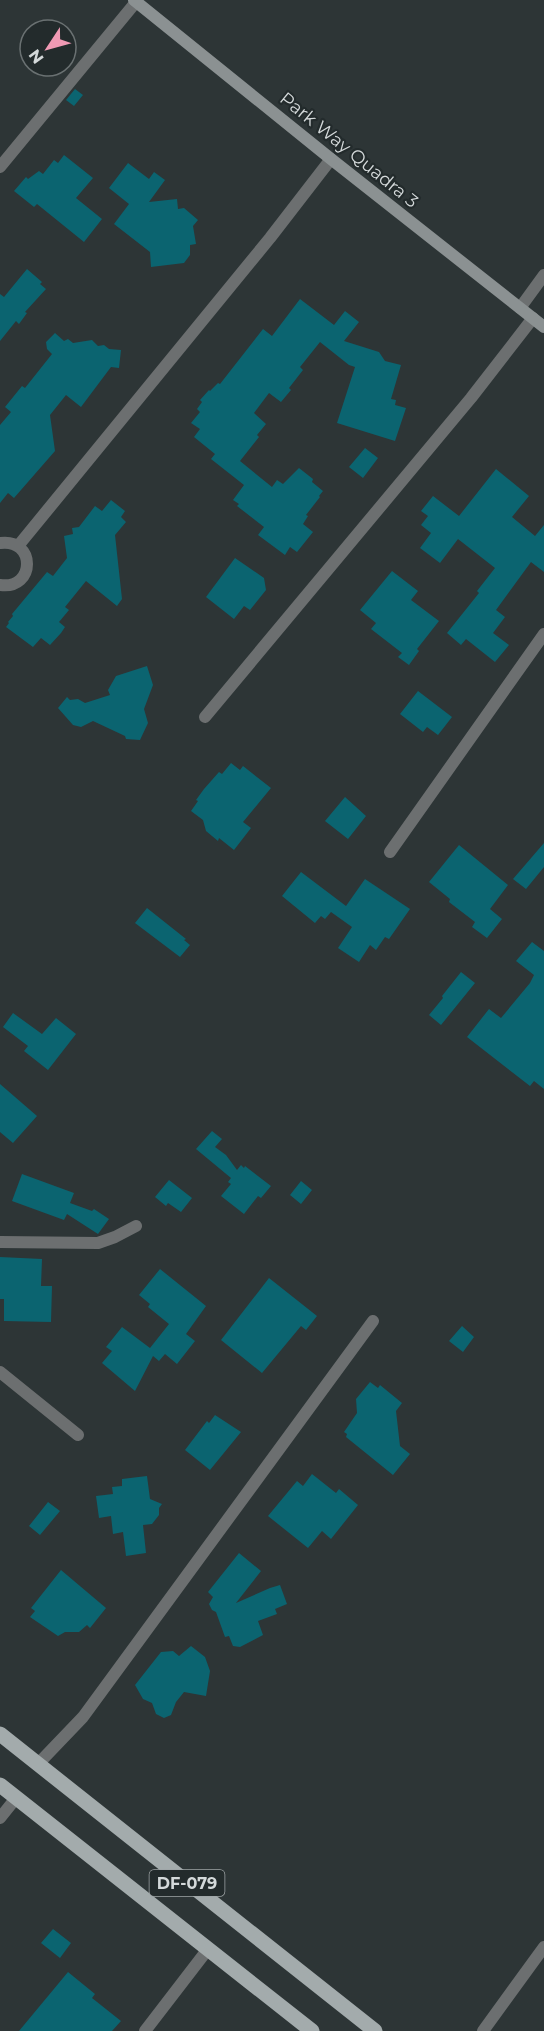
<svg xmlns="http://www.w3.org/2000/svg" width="544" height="2031" viewBox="0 0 544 2031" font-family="Montserrat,sans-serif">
  <rect width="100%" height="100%" fill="#2d3536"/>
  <path fill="#0b6470" d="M75,89L83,95L74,106L66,100Z
    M64,155L93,178L76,198L102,219L84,242L37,204L34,207L14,191L26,177L28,179L39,171L43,174L54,160L58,163Z
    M128,163L149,179L154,172L165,180L149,202L177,199L178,209L184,208L198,220L193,226L196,244L190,245V255L184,263L151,267L150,252L114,224L129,204L109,188Z
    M27,269L42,282L40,284L46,289L25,312L27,313L19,324L16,321L0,341V294L4,297Z
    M300,299L334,325L345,311L359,322L344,341L379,352L385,361L401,365L391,399L396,400L395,405L406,408L395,441L337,423L355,367L349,365L320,342L300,367L303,370L289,388L291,390L281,402L269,393L254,413L266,424L257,435L259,437L240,461L272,487L277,480L283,484L299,468L313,479L312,482L323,491L319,496L320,497L306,515L308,516L303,524L313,532L297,552L290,547L285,555L258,535L264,527L237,506L239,504L233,500L244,485L211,459L215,454L194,437L200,429L191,423L200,412L197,409L202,402L200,400L209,390L210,391L218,383L220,384L263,329L272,336Z
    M55,333L64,341L68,339L73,343L92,340L98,346L104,345L109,349L121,350L119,368L111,367L81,407L66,395L50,415L55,451L14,498L8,493L0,503V425L11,412L5,407L22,386L25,388L52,354L47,349L46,342Z
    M365,448L378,458L363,478L349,467Z
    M496,469L529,496L512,517L535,536L544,525V572L531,562L496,610L505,617L493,633L509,645L495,662L466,639L461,645L447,633L479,593L477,591L495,568L458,539L440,563L420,548L431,533L421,525L428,516L421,511L433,496L459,516Z
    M111,500L125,511L121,517L126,522L115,535L122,599L117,606L86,581L65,607L69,610L59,622L65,627L61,633L50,645L41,638L33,647L6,627L9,623L8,622L13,616L12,614L47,572L53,576L67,558L64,536L73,534L72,528L79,527L95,506L102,511Z
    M235,558L264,578L266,590L250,610L244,606L234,619L206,597Z
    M392,571L418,591L411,600L439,621L417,649L419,651L409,665L398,657L402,653L371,629L376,623L360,610Z
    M147,666L153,685L144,709L148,723L140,740L126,739L125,736L93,721L81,727L73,725L58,708L67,697L70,700L78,699L85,703L110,695L108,690L116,676Z
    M418,691L452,717L438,735L427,727L423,732L400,714Z
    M231,763L240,770L243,766L271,788L243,822L251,828L234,850L219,838L218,841L206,831L203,820L191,811L198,801L196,800L204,789L219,772L222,774Z
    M345,797L366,816L348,839L325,821Z
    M544,843V867L526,889L513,879Z
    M459,845L508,885L490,909L502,919L487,938L472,927L475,922L449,902L450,899L429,882Z
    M301,872L346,906L365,879L410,909L389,939L385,937L376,950L370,945L359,962L338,948L352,927L331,912L325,919L321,916L315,923L282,896Z
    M147,908L186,939L184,940L190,945L180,957L135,923Z
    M532,942L544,951V1089L534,1081L530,1086L467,1037L489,1009L501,1018L530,983L534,975L516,961Z
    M461,972L475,983L441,1025L429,1015L443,998L442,996Z
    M13,1013L42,1034L56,1018L76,1034L48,1070L24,1051L28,1046L3,1027Z
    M0,1084L37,1116L13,1143L0,1132Z
    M212,1131L222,1139L215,1147L226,1155L237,1170L241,1165L244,1168L245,1166L271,1186L261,1198L258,1196L244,1214L221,1196L231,1184L228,1182L231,1178L196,1149Z
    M22,1174L74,1193L70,1203L92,1211L94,1209L109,1219L98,1234L67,1214L64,1220L12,1201Z
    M169,1180L192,1198L181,1212L168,1203L166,1206L155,1197Z
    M301,1181L312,1190L301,1204L290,1195Z
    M0,1257L42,1259L41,1286H52L51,1322L4,1321V1299H0Z
    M160,1269L206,1306L186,1334L195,1341L177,1364L165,1354L159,1361L153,1356L135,1391L102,1363L112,1351L106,1347L122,1327L150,1348L169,1324L148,1307L150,1304L139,1295Z
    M269,1278L317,1316L306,1330L301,1326L262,1373L221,1340Z
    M462,1326L474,1337L463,1352L449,1341Z
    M370,1382L378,1388L380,1385L402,1403L396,1411L400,1446L410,1454L393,1475L346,1437L347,1434L344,1432L357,1413L356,1399Z
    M215,1415L241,1432L210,1470L185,1450L207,1421L209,1423Z
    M312,1474L336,1493L339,1489L358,1505L331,1539L322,1531L308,1548L268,1516L297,1481L303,1486Z
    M147,1476L150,1499L162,1504L159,1508V1515L152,1524L143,1525L146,1553L126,1556L123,1532L113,1534L111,1516L99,1518L96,1496L113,1494L112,1487L122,1486V1479Z
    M48,1502L60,1511L40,1535L29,1526Z
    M239,1553L261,1571L236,1603L270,1588L280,1585L287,1604L275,1609L277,1614L258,1621L263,1635L240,1647L233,1646L229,1636L225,1637L216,1612L212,1610L209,1604L213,1597L208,1592Z
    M61,1570L106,1608L90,1628L87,1625L79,1632H65L58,1636L30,1617L35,1611L31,1608Z
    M191,1646L205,1657L210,1671L206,1696L184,1692L176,1702L171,1715L164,1718L156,1714L152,1703L143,1699L135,1685L161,1652L173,1651L179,1656Z
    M53,1929L71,1943L60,1958L41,1943Z
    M68,1972L95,1994L92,1998L121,2021L112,2031H19Z"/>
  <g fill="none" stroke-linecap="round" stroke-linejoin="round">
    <path stroke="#6c6f70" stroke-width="12" d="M0,167L136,2
      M520,308L544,275
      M0,543C36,538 36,590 0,585
      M18,546L270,238L331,159
      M205,717L471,398L533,318
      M390,852L544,634
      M0,1242L98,1243L115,1237L136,1226
      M0,1372L78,1435
      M38,1764L83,1717L373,1321
      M0,1818L16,1798
      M145,2031L208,1949
      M483,2031L544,1947"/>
    <path stroke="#8b9192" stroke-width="12" d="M134,0L331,159L544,327"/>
    <path stroke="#a3abac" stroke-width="15" d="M0,1734L375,2031
      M0,1785L312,2031"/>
  </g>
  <g text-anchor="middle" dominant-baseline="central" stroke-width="4.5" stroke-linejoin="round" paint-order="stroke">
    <rect fill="#232b2c" stroke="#9fa5a6" stroke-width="1.5" x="149.5" y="1870" width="75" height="26" rx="4.5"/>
    <g font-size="16" font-weight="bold" fill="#d4d9da">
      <text x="187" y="1883">DF-079</text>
    </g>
    <g font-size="18" fill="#d4d9da" stroke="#232b2c">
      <text transform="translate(349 150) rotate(39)">Park Way Quadra 3</text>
    </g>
  </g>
  <g transform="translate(48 48) rotate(234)"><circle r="28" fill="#232b2c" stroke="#6a7172" stroke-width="1.5"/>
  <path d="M0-4.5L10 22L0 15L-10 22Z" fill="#f09ab4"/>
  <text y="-9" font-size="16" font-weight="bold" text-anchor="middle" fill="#d4d9da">N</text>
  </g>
</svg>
